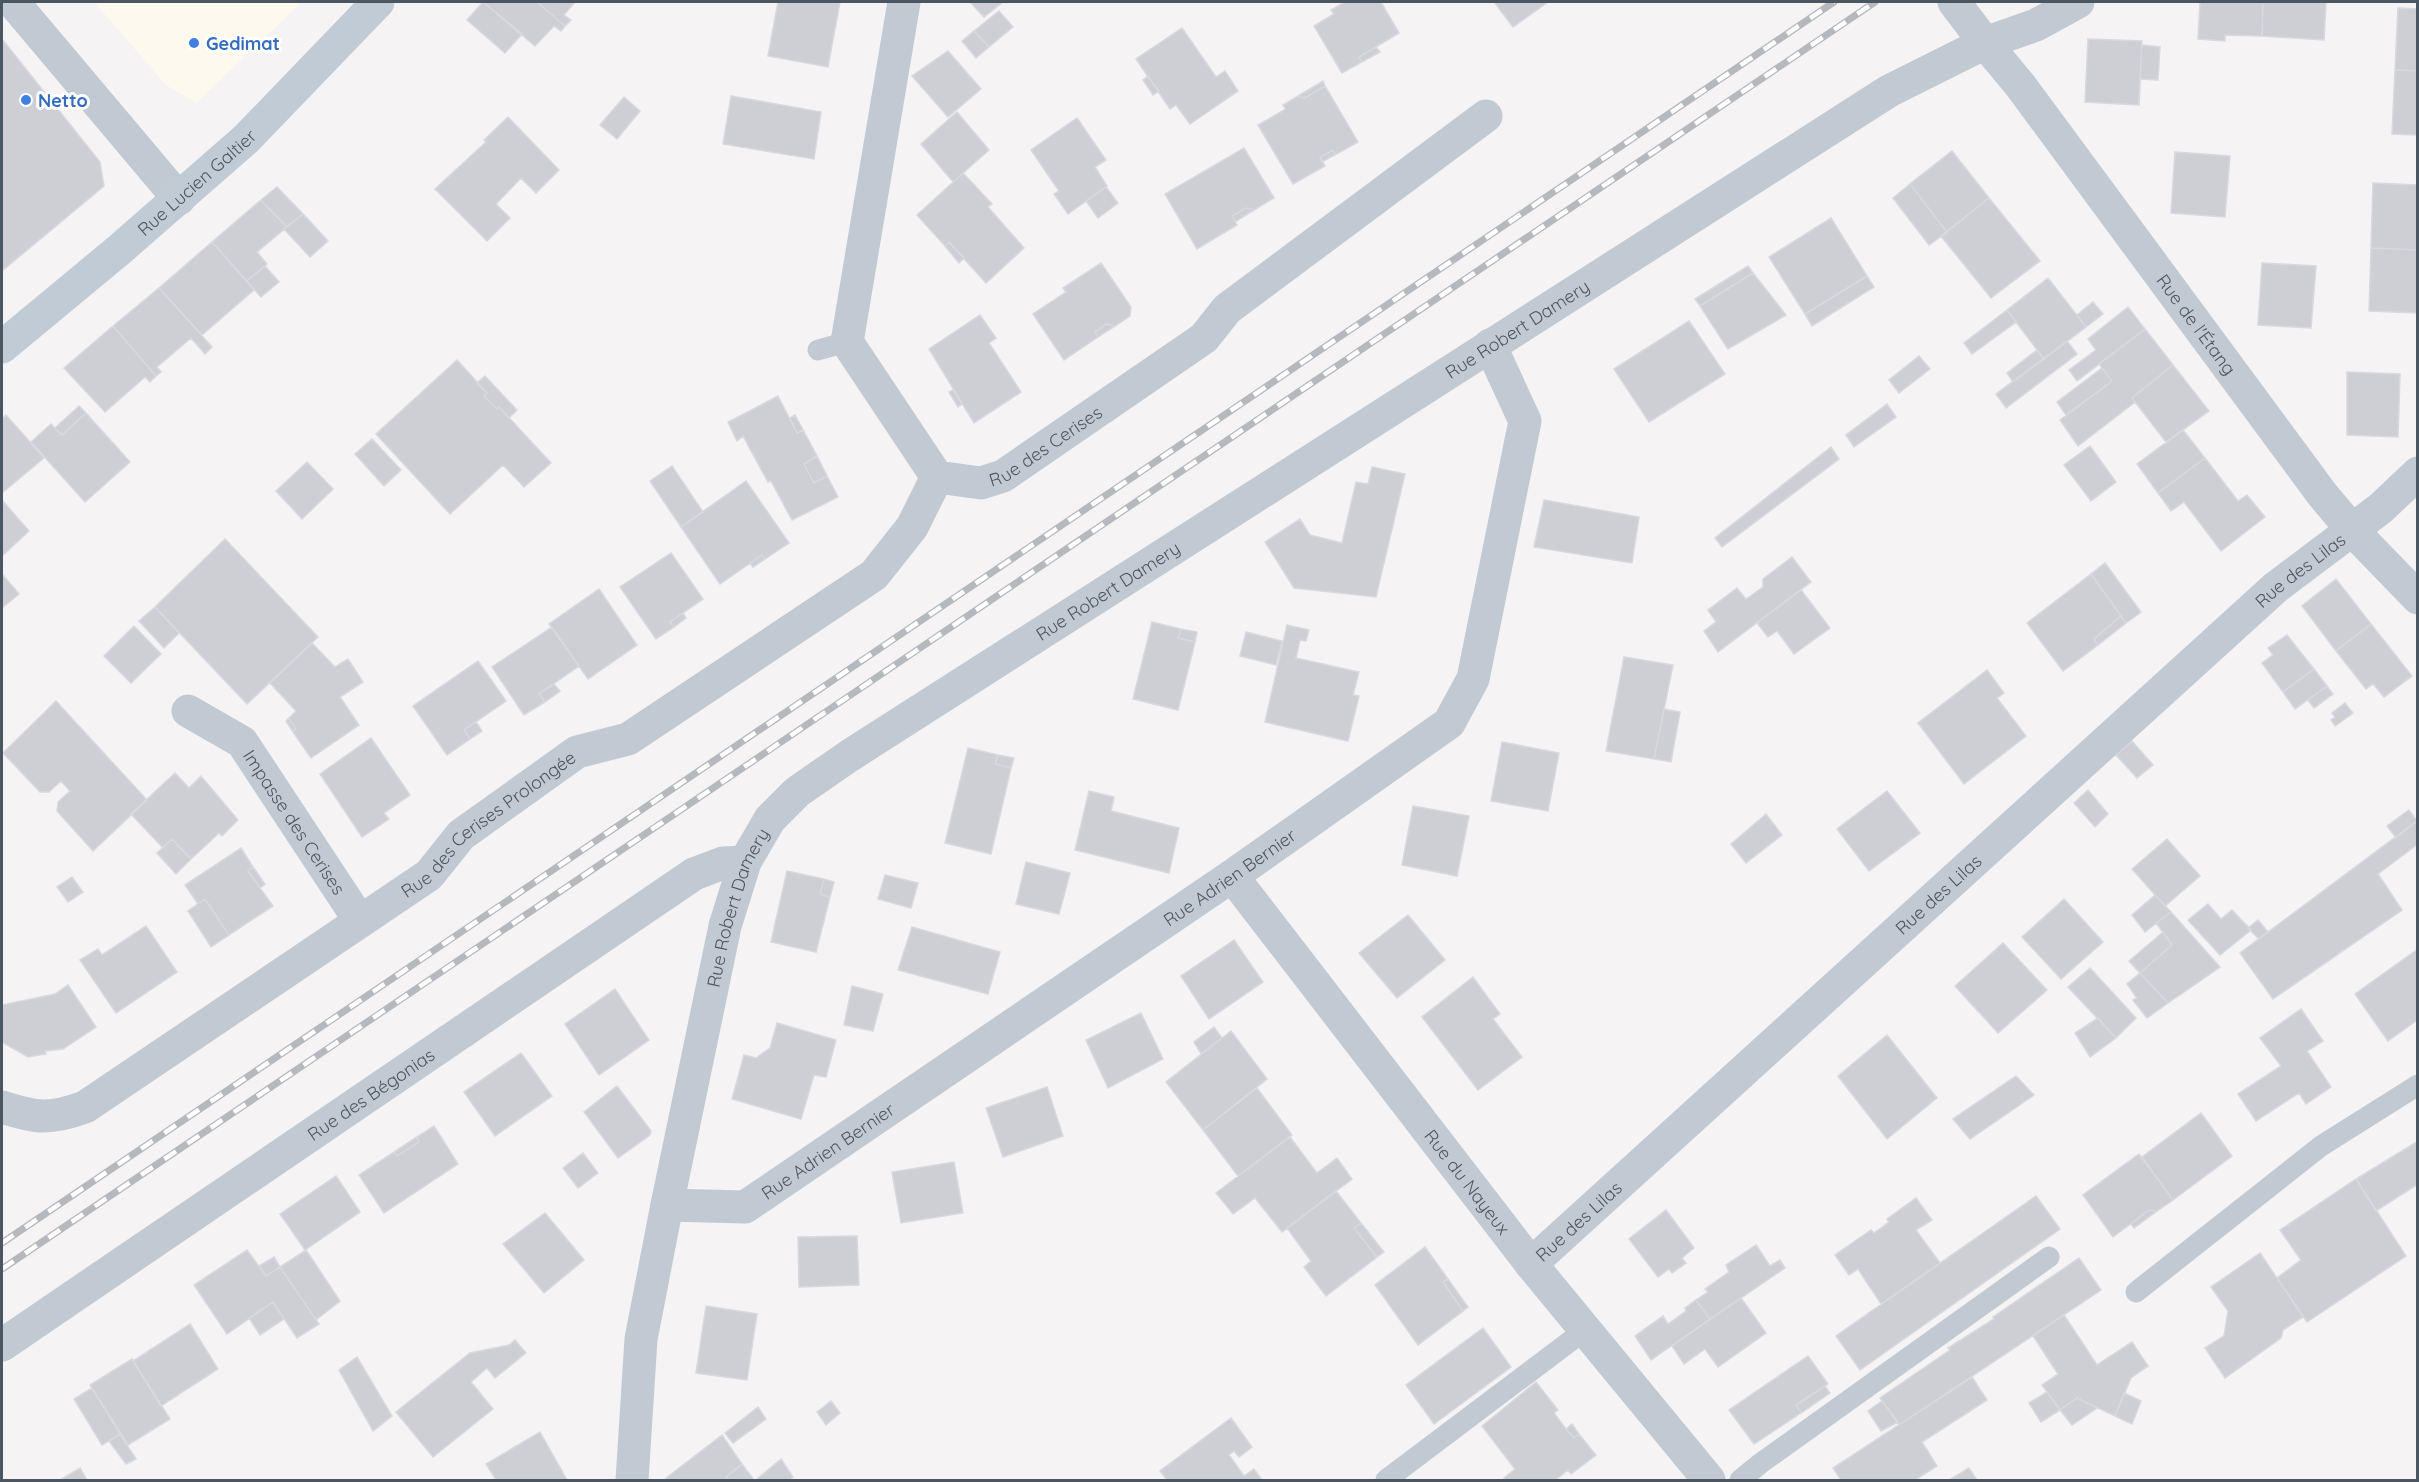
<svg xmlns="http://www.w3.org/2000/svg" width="2419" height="1482" viewBox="0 0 2419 1482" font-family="Quicksand,sans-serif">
  <rect width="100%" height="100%" fill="#f5f3f3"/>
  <path fill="#fdf9ef" d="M94,2H302L196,103L166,85Z"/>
  <path fill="#cdcfd5" stroke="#d7d9de" stroke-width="1.5" d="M483,2L522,34L505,53L467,20Z
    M483,2H537L565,26L561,31L554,26L535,46Z
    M537,2H575L564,15L571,20L565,26Z
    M778,2H840L828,67L768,56Z
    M970,2H1003L984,17Z
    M1345,2H1381L1399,33L1359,57L1362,62L1342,73L1314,26L1334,14L1331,10Z
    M1494,2H1548L1513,27Z
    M2191,2H2263L2262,36L2225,35V41L2198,39L2200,2Z
    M2263,2H2326L2324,40L2262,36Z
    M2398,8L2418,9V71L2395,70Z
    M999,11L1013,27L989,47L974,31Z
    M1182,28L1216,77L1225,71L1238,91L1190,124L1176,105L1170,109L1136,59Z
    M974,31L989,47L976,58L962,41Z
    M2,39L100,162L104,186L2,271Z
    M2088,39L2142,41L2139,105L2085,102Z
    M2142,45L2160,47L2158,80L2140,79Z
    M1376,47L1380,52L1362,62L1359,57Z
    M948,51L981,89L948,117L912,76Z
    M2395,70L2418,71V135L2392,134Z
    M1148,76L1159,91L1153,95L1143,80Z
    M1323,81L1325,86L1305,98L1298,96Z
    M1325,86L1358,142L1335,155L1333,150L1320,157L1325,166L1293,184L1258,125L1286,109L1283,105L1298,96L1305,98Z
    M731,96L821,112L814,159L723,144Z
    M624,97L640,111L617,139L600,125Z
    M957,112L989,150L953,182L921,144Z
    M508,117L559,170L536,193L521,178L496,204L510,218L487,241L435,189L486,142L484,140Z
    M1077,118L1106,160L1095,167L1107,186L1068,214L1054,194L1059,191L1031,150Z
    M1244,148L1274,198L1254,210L1246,208L1232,216L1237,225L1197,249L1165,194Z
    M1333,150L1335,155L1322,162L1320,157Z
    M1952,151L1989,198L1947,232L1910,184Z
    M2175,152L2230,156L2225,217L2171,213Z
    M963,173L992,204L988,207L1024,248L986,283L949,242L945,246L917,215Z
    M2373,183L2418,185V250L2371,248Z
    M1910,184L1947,232L1929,245L1893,198Z
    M277,187L303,214L287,227L261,200Z
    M1106,187L1118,203L1098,218L1086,201Z
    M1989,198L2040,261L1991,298L1941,236Z
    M261,200L287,227L257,252L267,264L247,281L212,242Z
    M1246,208L1254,210L1235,222L1232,216Z
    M303,214L328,241L310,257L284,229Z
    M1831,218L1867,276L1805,314L1769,257Z
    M212,242L254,290L202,335L159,288Z
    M949,242L964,258L959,263L945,246Z
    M2371,248L2418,250V313L2369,311Z
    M1101,263L1131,307L1130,316L1115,326L1106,324L1095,332L1098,337L1064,360L1033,314L1066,292L1063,288Z
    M2262,263L2316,266L2311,328L2258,325Z
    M265,266L279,282L261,297L247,281Z
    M1748,266L1753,273L1700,306L1695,299Z
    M1753,273L1786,315L1728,349L1700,306Z
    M1867,276L1874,287L1812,326L1805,314Z
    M2048,278L2086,327L2044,359L2007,310Z
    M159,288L212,347L205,354L191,338L157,367L161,372L156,376L113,326Z
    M2093,302L2103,314L2086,327L2077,315Z
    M2128,307L2145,329L2077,381L2069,370L2096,350L2088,339Z
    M2007,310L2016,322L1972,354L1964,343Z
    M980,315L996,338L989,343L1021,392L974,423L929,349Z
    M1689,321L1725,374L1649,422L1614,369Z
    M1106,324L1115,326L1098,337L1095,332Z
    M113,326L156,376L150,382L145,377L105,412L64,368Z
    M2145,329L2173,365L2132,398L2135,402L2078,446L2060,420L2112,381L2099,364Z
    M2067,341L2077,354L2006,408L1996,394Z
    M2037,350L2044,359L2013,382L2007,373Z
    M1919,356L1930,369L1899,393L1889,380Z
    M457,360L487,393L484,396L497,409L499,407L551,463L524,487L503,465L450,514L376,434Z
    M2173,365L2209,411L2166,442L2132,398Z
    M2102,368L2112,381L2066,415L2057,402Z
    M2347,372L2400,374L2398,437L2347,435Z
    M485,376L517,410L509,418L499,407L497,409L484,396L487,393L477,383Z
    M953,390L962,404L958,407L949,392Z
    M778,396L797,433L803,430L817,456L804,464L814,483L827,476L838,497L792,520L771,481L768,482L743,436L737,441L728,422Z
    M1887,404L1896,417L1854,447L1846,435Z
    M79,406L86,413L62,435L55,428Z
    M86,413L130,462L85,502L31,442L51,424L62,435Z
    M6,415L44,458L2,493V419Z
    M795,415L803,430L797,433L790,418Z
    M2183,430L2205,458L2158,493L2137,464Z
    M372,439L401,470L384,486L355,454Z
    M2090,446L2116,482L2091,501L2064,465Z
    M1831,447L1839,459L1722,547L1715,538Z
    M817,456L827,476L814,483L804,464Z
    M2205,458L2238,501L2247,495L2265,517L2221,551L2184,502L2171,511L2158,493Z
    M307,462L333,489L302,519L276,491Z
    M672,466L703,512L681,527L650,481Z
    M1372,467L1405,474L1376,597L1294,588L1265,542L1300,519L1310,535L1342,543L1356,482L1368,484Z
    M746,481L789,543L765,559L762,555L720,584L681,527Z
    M2,500L29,531L2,556Z
    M1544,500L1639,517L1632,563L1534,547Z
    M225,539L318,637L247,704L155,607Z
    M671,553L703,599L670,622L674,627L656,639L620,587Z
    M762,555L765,559L753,567L750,563Z
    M1792,557L1811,582L1718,652L1704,631L1716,622L1708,610L1737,588L1746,599L1763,587V579Z
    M2105,563L2141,612L2126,623L2091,574Z
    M2,574L19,594L2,608Z
    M2091,574L2121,616L2094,639L2098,645L2063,671L2027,623Z
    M2336,579L2371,624L2336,651L2302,606Z
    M599,589L637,645L588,679L549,624Z
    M1801,590L1830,628L1794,654L1777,631L1768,637L1757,623Z
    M155,607L179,633L164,648L139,621Z
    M683,613L686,618L674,627L670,622Z
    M2121,616L2126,623L2098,645L2094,639Z
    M1152,622L1181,629L1178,638L1195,642L1178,710L1133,699Z
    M2371,624L2412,676L2384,697L2373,684L2366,689L2336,651Z
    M1287,625L1309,630L1306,641L1300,640L1296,658L1359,672L1353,695L1359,696L1348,741L1265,722Z
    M134,626L161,654L131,683L104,656Z
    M552,627L579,666L539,694L545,702L524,715L492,667Z
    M1181,629L1197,632L1195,642L1178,638Z
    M1246,632L1282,641L1276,665L1240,656Z
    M2287,635L2314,669L2283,692L2262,663L2273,655L2268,648Z
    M312,643L335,667L348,659L363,682L340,697L359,725L311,758L293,732L296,729L289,718L296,711L270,683Z
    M1624,657L1673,665L1654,759L1606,751Z
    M478,661L506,701L464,730L470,739L447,755L413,706Z
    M2314,669L2327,686L2295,709L2283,692Z
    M1987,670L2004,693L1997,698L2026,736L1964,784L1918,723Z
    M554,684L560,691L545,702L539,694Z
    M2327,686L2333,694L2314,708L2308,700Z
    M56,701L147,800L93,851L57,811L58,802L70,791L61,781L49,792H40L3,753Z
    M2345,703L2353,713L2335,726L2331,720L2335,717L2332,713Z
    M1664,709L1680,712L1671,762L1654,759Z
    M289,718L296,729L293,732L286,721Z
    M476,722L482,731L470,739L464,730Z
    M371,738L410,795L384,813L389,819L362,837L320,774Z
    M2132,741L2153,765L2137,778L2116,755Z
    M1502,742L1559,753L1548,811L1491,801Z
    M968,748L998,755L995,764L1011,768L991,854L945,843Z
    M998,755L1014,758L1011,768L995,764Z
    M175,773L189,788L201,776L238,820L222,836L219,833L191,859L172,839L163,848L131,814Z
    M2088,790L2108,814L2095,827L2074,803Z
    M1089,791L1114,797L1111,811L1179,828L1169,873L1075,850Z
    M1887,791L1920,833L1869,871L1837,829Z
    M1413,806L1469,816L1457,876L1402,865Z
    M2409,810L2417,821L2396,838L2387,826Z
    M1766,814L1782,835L1746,863L1731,844Z
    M2417,821L2418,844L2378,874L2402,910L2273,999L2240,953Z
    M172,839L191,859L176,874L157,853Z
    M2167,839L2200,876L2165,906L2132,869Z
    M241,848L253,867L248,871L273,906L229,935L205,899L198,904L185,885Z
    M1026,862L1070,873L1059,914L1016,904Z
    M253,867L265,884L260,888L248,871Z
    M787,871L824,879L820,894L830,897L816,952L771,942Z
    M885,875L918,883L911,908L878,899Z
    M72,877L83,892L68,902L57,887Z
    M824,879L834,882L830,897L820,894Z
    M2155,895L2171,912L2145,932L2132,915Z
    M205,899L229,935L211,947L188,911Z
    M2064,899L2103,942L2061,979L2022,937Z
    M2208,904L2221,919L2232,910L2251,930L2220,955L2188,920Z
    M2171,912L2220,967L2168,1003L2140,973L2172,945L2156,923Z
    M1408,915L1445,960L1397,998L1359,953Z
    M2258,920L2268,932L2259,939L2248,928Z
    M146,926L177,972L116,1013L80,960L98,949L102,955Z
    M912,927L1000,952L988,994L898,970Z
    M2163,932L2172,945L2140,973L2129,961Z
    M1234,940L1263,982L1209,1019L1181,976Z
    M2003,943L2047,990L1998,1033L1955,986Z
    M2418,949V1022L2416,1021L2388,1041L2355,994Z
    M2090,968L2136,1018L2116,1038L2068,987Z
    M2140,973L2168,1003L2147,1018L2133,1000L2137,998L2127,984Z
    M1473,977L1500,1014L1493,1019L1522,1057L1478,1090L1422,1017Z
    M68,985L96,1027L63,1049L45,1051L46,1054L28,1057L2,1042V1005L55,994Z
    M852,986L883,994L873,1031L844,1025Z
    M615,989L649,1040L599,1075L565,1024Z
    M2301,1009L2323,1041L2307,1051L2331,1087L2306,1104L2299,1093L2256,1121L2238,1094L2281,1066L2260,1038Z
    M1141,1013L1163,1059L1108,1088L1086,1040Z
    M2098,1018L2116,1038L2090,1057L2075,1033Z
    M777,1023L836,1040L826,1077L814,1075L801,1119L732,1099L744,1055L756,1058L770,1048Z
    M1214,1027L1222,1038L1201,1054L1194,1042Z
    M1231,1031L1267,1079L1203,1130L1166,1082Z
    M1887,1035L1937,1098L1887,1139L1838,1076Z
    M521,1053L552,1096L495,1136L464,1092Z
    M2016,1076L2034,1095L1970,1139L1953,1119Z
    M617,1086L651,1131L650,1135L618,1158L584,1112Z
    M1047,1087L1063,1136L1003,1157L986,1108Z
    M1257,1088L1292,1135L1238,1176L1203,1130Z
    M2201,1113L2232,1156L2173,1200L2142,1157Z
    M434,1126L458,1164L384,1213L359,1175L394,1152L397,1156L419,1142L417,1137Z
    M417,1137L419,1142L397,1156L394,1152Z
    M1290,1137L1317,1173L1337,1158L1352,1179L1282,1232L1255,1198L1233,1214L1216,1193Z
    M2418,1141V1184L2376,1211L2356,1179Z
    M583,1153L598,1173L578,1188L563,1168Z
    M2139,1154L2173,1200L2157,1211L2149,1210L2113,1237L2083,1195Z
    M954,1162L963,1213L901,1223L892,1172Z
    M336,1176L360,1212L305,1250L280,1214Z
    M2356,1179L2406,1256L2307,1322L2277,1278L2301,1260L2280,1230Z
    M1336,1191L1361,1223L1354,1228L1377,1257L1326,1296L1304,1267L1311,1261L1287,1228Z
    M2036,1196L2060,1229L1860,1370L1836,1336Z
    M1916,1198L1932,1220L1916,1230L1940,1263L1881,1304L1858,1269L1849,1275L1835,1255L1871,1230L1874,1233L1889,1222L1887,1219Z
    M1666,1210L1694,1248L1682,1258L1686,1263L1672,1273L1669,1269L1658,1277L1629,1239Z
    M2149,1210L2157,1211L2134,1228L2131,1224Z
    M545,1213L584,1260L544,1293L503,1244Z
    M1361,1223L1384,1252L1377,1257L1354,1228Z
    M857,1236L859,1285L799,1287L798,1237Z
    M1756,1245L1770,1266L1780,1260L1785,1268L1710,1319L1696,1300L1708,1292L1705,1289L1729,1272L1726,1265Z
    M1425,1247L1448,1279L1443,1282L1463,1311L1418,1345L1375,1285Z
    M247,1250L266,1276L280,1267L319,1324L297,1338L273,1302L227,1334L194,1285Z
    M306,1250L340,1301L316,1320L280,1267Z
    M2260,1253L2303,1317L2283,1330L2281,1338L2225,1378L2205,1348L2224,1336L2228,1311L2211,1287Z
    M274,1257L280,1267L266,1276L259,1266Z
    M2079,1258L2101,1290L1899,1425L1880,1398L1950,1350L1948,1348L1994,1319L1993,1317Z
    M1448,1279L1468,1307L1463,1311L1443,1282Z
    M1741,1298L1766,1333L1718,1367L1705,1349L1684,1364L1672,1346Z
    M1696,1300L1710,1319L1651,1360L1635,1336L1663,1316L1668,1324L1686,1311L1685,1308Z
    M273,1302L284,1319L260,1335L249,1318Z
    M706,1306L757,1314L747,1380L696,1373Z
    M2064,1315L2097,1365L2132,1342L2148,1366L2131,1378L2115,1416L2077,1398L2060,1410L2042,1385L2058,1374L2033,1336Z
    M190,1324L218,1369L161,1406L133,1361Z
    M1483,1328L1511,1367L1434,1424L1406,1385Z
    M515,1340L526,1353L495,1378L487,1368L471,1382L493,1409L433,1457L396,1412L470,1353L509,1345Z
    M1808,1356L1828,1384L1796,1405L1801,1413L1754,1444L1729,1410Z
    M357,1357L392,1416L373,1431L339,1370Z
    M132,1359L170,1419L128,1445L90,1385Z
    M1972,1377L1987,1400L1922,1442L1937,1466L1915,1480H1841L1833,1468Z
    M1536,1382L1558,1410L1554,1413L1566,1429L1574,1438L1579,1434L1596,1455L1571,1474L1568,1470L1555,1480H1506L1504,1478L1515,1469L1482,1426Z
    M1825,1386L1830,1393L1801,1413L1796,1405Z
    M92,1388L120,1434L102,1445L74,1399Z
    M2047,1392L2060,1410L2041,1422L2029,1403Z
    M2124,1393L2141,1401L2132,1424L2115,1416Z
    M2077,1398L2097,1408L2072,1425L2060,1410Z
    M831,1401L840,1413L826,1425L817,1412Z
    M1882,1401L1898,1422L1881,1431L1868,1411Z
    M758,1407L766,1419L733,1443L725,1433Z
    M1231,1418L1252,1447L1239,1457L1234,1451L1229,1455L1244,1476L1254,1469L1262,1480H1167L1160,1471Z
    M1572,1424L1579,1434L1574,1438L1566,1429Z
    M540,1432L567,1480H496L486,1464Z
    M120,1434L136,1459L126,1464L109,1441Z
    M722,1435L742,1464L726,1477L728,1480H668L666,1478Z
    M781,1459L793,1477L789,1480H756Z
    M742,1464L754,1480H728L726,1477Z
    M80,1468L87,1480H60Z
    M1969,1468L1977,1480H1949Z"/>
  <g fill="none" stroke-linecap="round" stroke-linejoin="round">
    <path stroke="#c1cad2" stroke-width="21" d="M818,350L847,342
      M2136,1292L2321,1146L2418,1085
      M1386,1480L1585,1330
      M1740,1480L1761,1463L2049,1257"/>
    <g stroke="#c1cad2" stroke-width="33">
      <path d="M13,2L179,199"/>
      <path id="s1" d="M904,2L847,342L937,477L981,483L1003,476L1204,338L1227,309L1486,116"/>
      <path id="s2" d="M2078,2L2036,25L1985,43L2020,85L2322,494L2353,531L2418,598"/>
      <path id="s3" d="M188,711L242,742L360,921"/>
      <path id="s4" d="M1232,876L1531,1264L1709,1480"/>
      <path id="s5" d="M2,1107C37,1118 49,1120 85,1107L429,875L461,835L577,752L628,739L874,575L912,527L937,477"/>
      <path id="s6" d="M667,1205L745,1207L1232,876L1449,723L1473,679L1525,421L1490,345"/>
      <path id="s7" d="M1531,1264L2275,588L2381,508L2418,473"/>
      <path id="s8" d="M2,1345L694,874L723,863L745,862"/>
    </g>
    <path stroke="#c1cad2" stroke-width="33" id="s9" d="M632,1480L641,1339L667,1205L725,926L745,862L770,819L797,792L849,756L1889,91L1985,43L1954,2"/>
    <path stroke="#c1cbd6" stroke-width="33" id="s10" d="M2,347L119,250L246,139L378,2"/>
    <defs>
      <path id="rail" d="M2,1243L1834,2
        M2,1269L1875,2"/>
    </defs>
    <use href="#rail" stroke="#b5b8bd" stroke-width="7"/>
    <use href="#rail" stroke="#fff" stroke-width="4.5" stroke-dasharray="14" stroke-linecap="butt"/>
  </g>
  <g fill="#3f7fe0" stroke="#fff" stroke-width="2">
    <circle cx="194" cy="43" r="6"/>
    <circle cx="26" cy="100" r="6"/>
  </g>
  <g text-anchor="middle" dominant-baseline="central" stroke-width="6" stroke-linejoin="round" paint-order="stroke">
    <g font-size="18" font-weight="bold" fill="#366cbe" stroke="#fff" text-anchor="start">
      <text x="206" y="43">Gedimat</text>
      <text x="38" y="100">Netto</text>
    </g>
    <g font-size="18" fill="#4a5661" stroke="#fff">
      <text stroke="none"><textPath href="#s10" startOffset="255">Rue Lucien Galtier</textPath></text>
      <text stroke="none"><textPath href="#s2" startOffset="454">Rue de l'Étang</textPath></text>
      <text stroke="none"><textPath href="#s9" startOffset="1574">Rue Robert Damery</textPath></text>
      <text stroke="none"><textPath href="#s1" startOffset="626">Rue des Cerises</textPath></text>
      <text stroke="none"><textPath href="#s7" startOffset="1036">Rue des Lilas</textPath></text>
      <text stroke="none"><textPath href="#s9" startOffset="1088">Rue Robert Damery</textPath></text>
      <text stroke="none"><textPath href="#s3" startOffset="158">Impasse des Cerises</textPath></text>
      <text stroke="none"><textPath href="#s5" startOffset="579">Rue des Cerises Prolongée</textPath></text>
      <text stroke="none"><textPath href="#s6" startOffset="664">Rue Adrien Bernier</textPath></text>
      <text stroke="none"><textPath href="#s7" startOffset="550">Rue des Lilas</textPath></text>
      <text stroke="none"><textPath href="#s9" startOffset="584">Rue Robert Damery</textPath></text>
      <text stroke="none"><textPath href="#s8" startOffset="446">Rue des Bégonias</textPath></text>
      <text stroke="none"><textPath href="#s6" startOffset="178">Rue Adrien Bernier</textPath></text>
      <text stroke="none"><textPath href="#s4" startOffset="386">Rue du Nayeux</textPath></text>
      <text stroke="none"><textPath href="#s7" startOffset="64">Rue des Lilas</textPath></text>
    </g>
  </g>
  <rect width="2419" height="1482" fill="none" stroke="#4a5661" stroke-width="6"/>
</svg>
